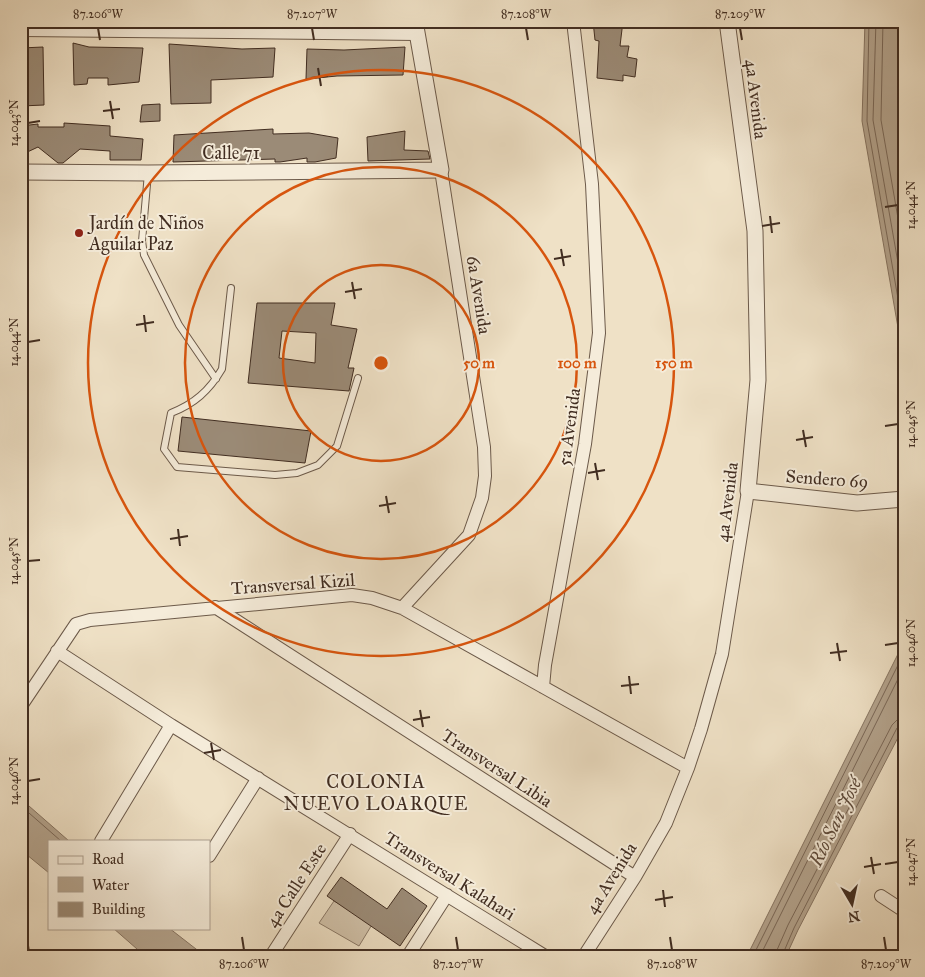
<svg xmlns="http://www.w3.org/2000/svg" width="925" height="977" viewBox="0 0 925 977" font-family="'IM FELL Great Primer',serif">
  <rect width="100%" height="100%" fill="#efe1c6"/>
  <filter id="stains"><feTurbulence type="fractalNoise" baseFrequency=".004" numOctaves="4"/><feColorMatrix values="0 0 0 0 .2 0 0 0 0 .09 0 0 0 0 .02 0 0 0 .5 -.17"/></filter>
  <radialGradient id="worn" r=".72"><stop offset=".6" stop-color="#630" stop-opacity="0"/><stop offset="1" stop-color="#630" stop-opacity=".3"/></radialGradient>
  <path fill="#d1c2aa" stroke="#897866" d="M334,901L373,923L359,946L319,923Z"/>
  <path fill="#b4a48e" stroke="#867462" d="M865,21H904V362L862,121Z
    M904,632V726L798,930L786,956H747L900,650Z
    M21,799L69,841H49V873L21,850Z
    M113,928H169L205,956H145Z"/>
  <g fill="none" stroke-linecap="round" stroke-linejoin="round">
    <path stroke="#7a6858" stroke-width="1" d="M869,21L867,121L904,333
      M876,21L873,120L904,297
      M883,21L881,120L904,253
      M21,806L61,841
      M753,956L904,653
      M760,956L904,667
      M776,956L777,950L788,925L892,725L897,720L904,718
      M782,956L794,928L897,728L900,725H904"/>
  </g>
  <path fill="#9b8b77" stroke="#412d21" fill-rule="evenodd" d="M593,21H623L620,46H629L627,57L637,59L635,77L623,75V81L597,78L599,41L595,40Z
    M73,43L89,47L143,48L139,82L108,85V78H88L87,84L74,85Z
    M169,44L242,49L275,48L273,77L211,80V103L171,104Z
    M43,47L44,105L21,106V48Z
    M405,47L403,75L337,76L306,79L307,49L344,50Z
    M160,104V121L140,122L142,105Z
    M64,123L110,126V136L143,139L141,160H110V151L80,149L63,163H58L38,147L21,155V126L38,124V127H64Z
    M273,129V134L309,133L338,138L336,158L315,162H307V158L280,162H275V159L173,162L174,135Z
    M405,131L404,150L428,151L430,159L368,161L367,137Z
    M257,303H335L331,325L357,329L348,368H354L349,391L248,383ZM282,331L316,333L315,363L279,358Z
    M182,417L311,431L305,463L178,451Z
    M341,877L387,909L402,888L427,906L400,946L327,896Z"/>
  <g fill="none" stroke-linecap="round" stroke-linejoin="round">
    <defs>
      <path id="service" d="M148,173L142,241L144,255L179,325L216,379
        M231,288L222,369C209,391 194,404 171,413L164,449L177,467L275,475L297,473L318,465L337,446L358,378"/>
      <path id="minor" d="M21,30L417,34
        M215,607L635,877
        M402,608L469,535L482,498L485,476L484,447L441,170
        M57,651L171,725L545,956
        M543,687L545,665L585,444L599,333L592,184L573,21
        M21,706L76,624L90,620L352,595L372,598L402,608L688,768
        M101,841L171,725
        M209,856L258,778
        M881,896L904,911
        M21,941L24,956
        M271,956L350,834
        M408,956L447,895
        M584,956L635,877L666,823L688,768L701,729L722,654L748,491"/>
      <path id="tertiary" d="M727,21L755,231L758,380L748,491L857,503L904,499
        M21,172L148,173L441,170L415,21"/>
    </defs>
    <use href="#service" stroke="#6c5a4a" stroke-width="8"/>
    <use href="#minor" stroke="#6c5a4a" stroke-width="14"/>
    <use href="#tertiary" stroke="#6c5a4a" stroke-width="17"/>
    <use href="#service" stroke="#f5ecda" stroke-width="6"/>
    <use href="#minor" stroke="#f5ecda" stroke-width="12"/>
    <use href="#tertiary" stroke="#f5ecda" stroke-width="15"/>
  </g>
  <path fill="none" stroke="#412d21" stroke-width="2" d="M98,28L100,40M312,28L314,40M526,28L528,40M740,28L742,40M318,68L321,86M311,78L328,76M110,101L113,119M103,111L120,109M28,123L40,121M885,207L898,205M770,216L772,233M762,226L780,223M561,249L564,266M554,259L571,256M352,282L355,299M345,292L362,289M144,315L146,332M136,325L154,322M28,342L40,340M885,426L898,424M803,430L806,447M796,440L813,437M595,463L598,480M588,473L605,470M386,496L389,513M379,506L396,503M178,529L180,546M170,539L188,536M28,561L40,560M837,643L840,661M885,645L898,643M830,653L847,651M629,676L631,694M621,686L639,684M420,710L423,727M413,720L430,717M211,743L214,760M204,753L221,750M28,781L40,779M871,857L874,874M885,864L898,862M864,867L881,864M663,890L665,907M655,900L673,897M242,937L244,950M456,937L458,950M670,937L672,950M884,937L886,950"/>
  <g fill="none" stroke="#d7550e" stroke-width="2.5">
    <circle cx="381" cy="363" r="98"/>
    <circle cx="381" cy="363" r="196"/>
    <circle cx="381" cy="363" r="293"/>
  </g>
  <circle fill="#8f2418" stroke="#f5ecda" stroke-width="2" cx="79" cy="233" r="5"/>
  <g text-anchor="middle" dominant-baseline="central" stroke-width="4" stroke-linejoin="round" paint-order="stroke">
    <g font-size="18" fill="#412d21" stroke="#f5ecda">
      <text transform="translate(756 99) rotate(83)">4a Avenida</text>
      <text x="231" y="153">Calle 71</text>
      <text transform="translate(479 295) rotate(81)">6a Avenida</text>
      <text transform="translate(569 427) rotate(-82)">5a Avenida</text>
      <text transform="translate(827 479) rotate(4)">Sendero 69</text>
      <text transform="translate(727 502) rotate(-83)">4a Avenida</text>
      <text transform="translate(293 584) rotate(-4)">Transversal Kizil</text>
      <text transform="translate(497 768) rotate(33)">Transversal Libia</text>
      <text transform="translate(450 876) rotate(32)">Transversal Kalahari</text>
      <text transform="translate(611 878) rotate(-58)">4a Avenida</text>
      <text transform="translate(296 885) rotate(-57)">4a Calle Este</text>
    </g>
    <g font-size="18" fill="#412d21" stroke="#f5ecda" text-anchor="start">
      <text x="89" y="223">Jardín de Niños<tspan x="89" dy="21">Aguilar Paz</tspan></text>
    </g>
    <g font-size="19" letter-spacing="1" fill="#412d21" stroke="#f5ecda">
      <text x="376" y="781">COLONIA<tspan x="376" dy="22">NUEVO LOARQUE</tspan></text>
    </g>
    <g font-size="19" font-style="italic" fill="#5e4b3c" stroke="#f5ecda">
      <text transform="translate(835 822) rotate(-64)">Río San José</text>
    </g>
  </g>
  <circle cx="381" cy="363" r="8" fill="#d7550e" stroke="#f5ecda" stroke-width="2.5"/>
  <g font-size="15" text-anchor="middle" font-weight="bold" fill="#d7550e" stroke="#f5ecda" stroke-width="4" stroke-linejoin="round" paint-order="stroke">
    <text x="479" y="368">50 m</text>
    <text x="577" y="368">100 m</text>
    <text x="674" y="368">150 m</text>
  </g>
  <rect width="925" height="977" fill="none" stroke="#efe1c6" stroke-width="55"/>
  <rect x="48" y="840" width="162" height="90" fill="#f5ecda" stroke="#ada090"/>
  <rect x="58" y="856" width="25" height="8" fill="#f5ecda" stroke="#ada090"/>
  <text x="92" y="864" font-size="15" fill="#412d21">Road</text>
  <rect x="58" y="877" width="25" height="15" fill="#b4a48e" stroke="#ada090"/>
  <text x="92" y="890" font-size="15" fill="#412d21">Water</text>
  <rect x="58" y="902" width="25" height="15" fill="#9b8b77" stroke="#ada090"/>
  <text x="92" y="914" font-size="15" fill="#412d21">Building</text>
  <g transform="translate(852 904) rotate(171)" stroke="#f5ecda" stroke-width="4" paint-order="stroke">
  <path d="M0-4L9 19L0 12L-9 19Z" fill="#412d21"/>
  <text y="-8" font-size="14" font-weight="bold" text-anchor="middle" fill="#412d21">N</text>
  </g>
  <rect x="28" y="28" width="870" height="922" fill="none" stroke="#412d21" stroke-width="2"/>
  <g font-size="12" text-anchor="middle" fill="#412d21">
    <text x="98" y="18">87.206°W</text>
    <text x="312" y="18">87.207°W</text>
    <text x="526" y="18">87.208°W</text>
    <text x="740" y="18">87.209°W</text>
    <text transform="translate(14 123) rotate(-90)" y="4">14.043°N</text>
    <text transform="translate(911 205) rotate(-90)" y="4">14.044°N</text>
    <text transform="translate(14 342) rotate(-90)" y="4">14.044°N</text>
    <text transform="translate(911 424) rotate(-90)" y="4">14.045°N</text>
    <text transform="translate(14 561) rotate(-90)" y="4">14.045°N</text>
    <text transform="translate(911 643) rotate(-90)" y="4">14.046°N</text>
    <text transform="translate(14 781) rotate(-90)" y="4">14.046°N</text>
    <text transform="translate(911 862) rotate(-90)" y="4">14.047°N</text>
    <text x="244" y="968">87.206°W</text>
    <text x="458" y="968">87.207°W</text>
    <text x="672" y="968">87.208°W</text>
    <text x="886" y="968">87.209°W</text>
  </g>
  <rect width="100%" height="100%" filter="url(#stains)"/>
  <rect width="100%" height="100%" fill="url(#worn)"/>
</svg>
